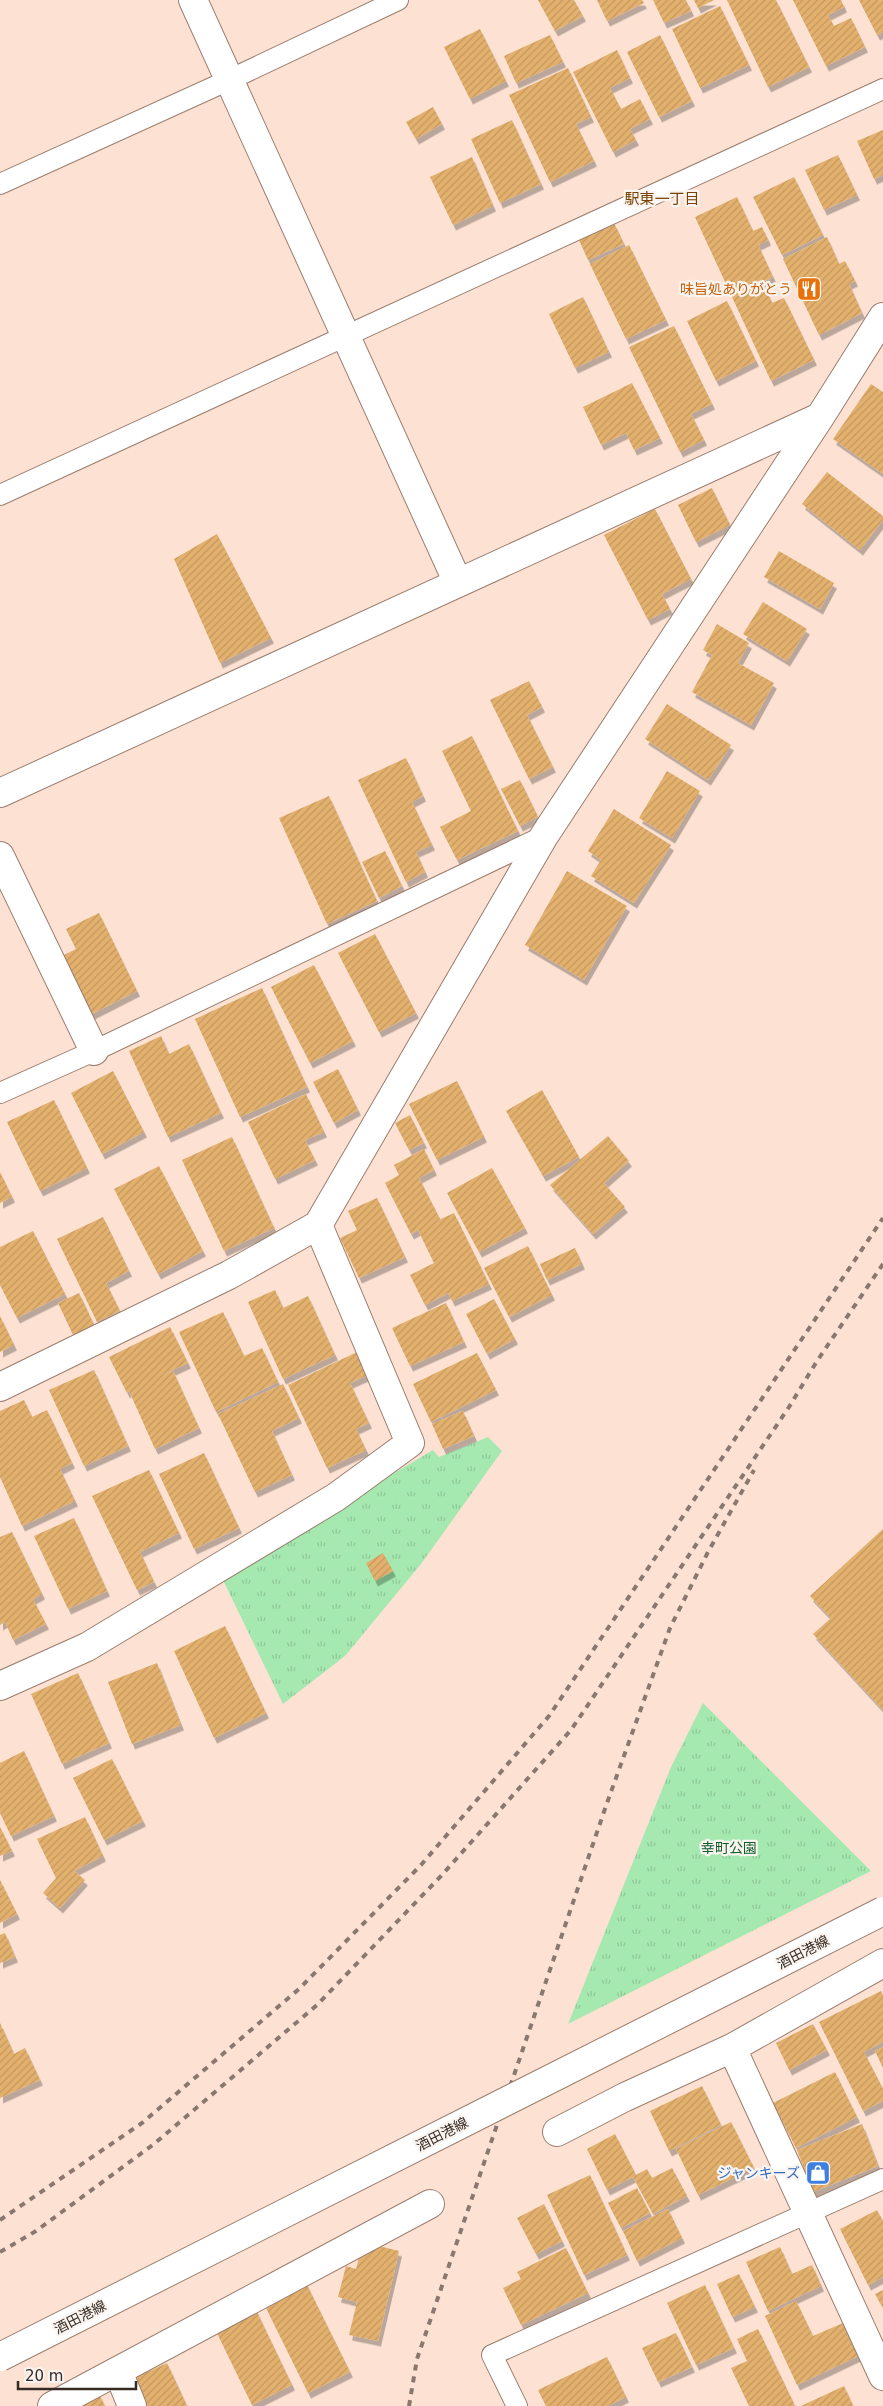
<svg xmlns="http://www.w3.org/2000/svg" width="883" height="2406" viewBox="0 0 883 2406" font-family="'DejaVu Sans','Noto Sans JP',sans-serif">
  <defs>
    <pattern id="park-tufts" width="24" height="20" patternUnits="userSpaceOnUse" patternTransform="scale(1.25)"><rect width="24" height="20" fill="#a5e9b1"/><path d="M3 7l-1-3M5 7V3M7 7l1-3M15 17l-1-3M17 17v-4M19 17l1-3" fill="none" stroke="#8fc898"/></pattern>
    <pattern id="building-hatch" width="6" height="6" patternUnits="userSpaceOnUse" patternTransform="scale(1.25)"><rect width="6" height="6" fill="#e3b16d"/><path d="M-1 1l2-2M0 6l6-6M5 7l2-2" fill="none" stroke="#c3985e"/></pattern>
    <filter id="shadow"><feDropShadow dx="3" dy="5.5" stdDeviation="0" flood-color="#0004"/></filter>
  </defs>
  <rect width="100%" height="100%" fill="#fde2d4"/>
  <path fill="url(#park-tufts)" d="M488,1437L502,1451L421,1564L345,1656L283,1704L221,1576L433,1450L439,1457Z
    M703,1703L871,1871L568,2024L671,1767Z"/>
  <path fill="url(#building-hatch)" filter="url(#shadow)" d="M538,0H574L583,16L555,31Z
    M597,0H642L644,3L607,21Z
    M653,0H686L691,11L664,23Z
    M694,0H714L698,8Z
    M727,0H776L809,67L768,87Z
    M793,0H841L844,7L828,15L834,26L851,18L865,47L826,66Z
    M859,0H883V32L877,35Z
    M720,6L749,65L700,88L672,29Z
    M480,29L506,81L470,99L444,47Z
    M550,35L563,62L516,83L504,56Z
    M660,35L692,101L659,117L627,52Z
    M617,50L630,78L610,88L621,109L640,99L650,119L630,129L636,140L613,152L573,72Z
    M568,68L591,117L576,124L594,161L550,182L509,95Z
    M433,107L442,124L416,139L406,122Z
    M512,120L541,184L500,203L471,139Z
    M883,130V175L874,179L857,141Z
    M838,155L857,195L824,210L805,170Z
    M472,157L493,206L453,225L430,177Z
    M794,177L823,235L782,255L753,197Z
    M737,197L753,231L762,227L768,240L758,245L773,277L744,291L763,283L772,303L784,298L814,360L771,381L695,217Z
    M614,223L624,244L588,260L579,240Z
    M827,237L839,264L845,261L855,281L849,284L862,313L819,335L783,259Z
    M629,245L666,320L626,339L590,264Z
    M583,297L609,352L575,368L549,314Z
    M727,301L756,361L716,381L687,321Z
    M674,326L712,404L691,414L704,440L680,452L629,347Z
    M632,383L660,438L634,450L626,433L601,445L583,407Z
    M871,384L883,392V474L833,439Z
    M827,472L883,516V520L860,550L802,504Z
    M712,488L730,525L696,542L678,505Z
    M655,509L691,579L662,594L670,609L648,620L604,535Z
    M217,534L271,638L220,663L174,559Z
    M779,551L834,583L820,609L764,577Z
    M763,602L807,629L787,661L743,634Z
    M717,624L749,643L738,663L774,683L751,725L692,692L712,655L703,650Z
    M529,681L542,707L527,715L553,767L529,779L490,700Z
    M667,704L731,745L708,780L645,739Z
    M472,736L518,831L457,860L440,827L471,811L442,751Z
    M406,758L423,796L412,802L432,845L416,852L425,872L406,882L358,780Z
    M667,771L700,791L672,838L639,818Z
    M520,780L538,817L520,826L501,789Z
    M329,796L377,901L327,924L279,818Z
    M614,809L671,845L634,903L591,876L601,860L588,851Z
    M385,851L402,886L379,898L362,862Z
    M567,871L627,906L584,980L525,945Z
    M99,913L137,991L90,1015L62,956L76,949L66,929Z
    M375,934L416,1013L379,1032L338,953Z
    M314,965L353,1041L310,1063L271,987Z
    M262,988L307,1087L240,1117L195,1019Z
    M161,1036L169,1054L189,1044L221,1113L168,1137L129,1051Z
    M338,1069L358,1110L334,1123L313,1082Z
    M113,1071L144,1132L102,1154L71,1093Z
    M457,1081L484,1137L437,1160L409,1104Z
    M542,1090L579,1157L543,1176L506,1111Z
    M306,1094L324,1132L305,1140L315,1160L275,1179L248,1122Z
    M54,1100L87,1168L40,1191L7,1122Z
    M410,1115L424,1143L409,1150L395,1123Z
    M608,1136L629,1161L604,1183L625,1207L593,1234L550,1185Z
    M232,1137L274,1228L224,1251L182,1160Z
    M424,1149L434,1170L419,1178L440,1219L421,1228L454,1213L489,1284L452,1301L448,1293L425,1305L410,1275L434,1263L418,1230L411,1234L385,1183L399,1175L394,1165Z
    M159,1166L203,1251L158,1274L114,1189Z
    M492,1168L525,1228L479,1252L447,1193Z
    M0,1172L12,1197L0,1203Z
    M377,1198L405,1257L359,1278L340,1238L357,1230L348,1211Z
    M103,1217L129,1271L106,1283L120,1311L97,1322L57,1239Z
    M33,1231L65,1294L17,1318L0,1285V1247Z
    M528,1246L552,1295L509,1317L484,1268Z
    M575,1248L582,1264L547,1280L540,1264Z
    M275,1290L283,1308L308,1296L335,1355L283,1379L248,1302Z
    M79,1293L95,1327L74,1337L58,1303Z
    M494,1299L515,1339L487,1354L466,1314Z
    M446,1303L464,1342L410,1366L392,1328Z
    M223,1312L244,1356L262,1348L278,1382L216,1412L179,1332Z
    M0,1316L14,1345L0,1352Z
    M170,1327L188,1363L160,1376L173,1371L199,1428L155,1449L129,1391L127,1393L109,1357Z
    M357,1352L368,1375L350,1383L369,1423L356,1429L366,1450L327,1468L288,1385Z
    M477,1353L496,1390L431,1422L413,1384Z
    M94,1370L128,1446L84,1466L49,1390Z
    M283,1384L299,1418L272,1431L292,1475L255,1492L218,1414Z
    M24,1400L32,1417L47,1410L72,1463L60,1469L75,1501L22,1526L0,1477V1411Z
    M463,1411L474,1436L443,1449L432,1424Z
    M204,1453L239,1528L194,1549L159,1474Z
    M149,1470L179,1533L140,1552L154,1582L137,1590L92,1496Z
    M74,1518L107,1591L68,1609L34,1536Z
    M883,1529V1710L813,1634L831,1618L810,1596Z
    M12,1532L42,1594L33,1599L46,1624L13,1640L5,1622L0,1625V1537Z
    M383,1553L393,1571L375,1581L366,1563Z
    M225,1626L266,1713L214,1738L174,1651Z
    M157,1663L181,1725L132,1744L108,1682Z
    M78,1673L109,1743L62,1764L31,1694Z
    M24,1751L54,1816L11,1836L0,1813V1763Z
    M112,1759L143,1821L104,1840L73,1778Z
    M85,1817L103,1856L74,1871L85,1880L60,1908L43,1893L56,1878L37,1839Z
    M0,1827L12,1851L0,1856Z
    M0,1880L17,1914L0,1923Z
    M5,1933L15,1957L0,1963V1935Z
    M881,1991L883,1995V2042L864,2052L883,2089V2101L863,2111L819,2022Z
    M0,2023L14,2054L25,2048L40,2080L0,2098Z
    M813,2024L827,2050L789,2070L776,2043Z
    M883,2047V2068L875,2051Z
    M835,2072L857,2117L796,2148L773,2103Z
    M702,2086L721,2125L669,2151L650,2111Z
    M731,2122L754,2168L698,2195L676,2149Z
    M862,2124L878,2166L813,2192L797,2150Z
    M615,2134L636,2175L647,2169L652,2178L672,2168L687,2196L653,2214L633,2177L607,2190L587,2149Z
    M590,2175L627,2255L584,2275L547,2195Z
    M637,2188L650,2213L621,2228L608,2203Z
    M544,2204L562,2241L536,2254L517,2218Z
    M668,2209L682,2238L637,2261L623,2231Z
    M877,2210L883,2221V2277L868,2285L840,2229Z
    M363,2242L399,2251L378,2341L349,2335L357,2302L338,2297L346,2266L356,2269Z
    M780,2247L792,2274L812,2265L821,2286L768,2311L746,2262Z
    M566,2248L588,2293L521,2325L503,2288L521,2279L517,2272Z
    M739,2274L755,2307L732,2317L717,2284Z
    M303,2277L350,2372L308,2393L266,2308L283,2299L278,2290Z
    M705,2285L734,2348L696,2365L667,2303Z
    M883,2290V2308L875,2294Z
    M796,2301L813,2336L843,2323L858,2356L797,2385L765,2316Z
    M254,2306L292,2385L252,2405L213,2325Z
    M758,2329L795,2406H749L731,2368L747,2361L737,2339Z
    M676,2333L692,2367L658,2382L642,2348Z
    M607,2357L626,2397L608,2406H546L538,2390Z
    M167,2363L187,2406H136L125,2382Z
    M844,2386L853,2406H801Z
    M99,2394L105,2406H74Z"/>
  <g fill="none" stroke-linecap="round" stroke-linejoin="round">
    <defs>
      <path id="service" d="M0,184L229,80L398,0
        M0,495L883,89
        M0,1093L94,1051L544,836
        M517,2406L492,2355L883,2179"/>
      <path id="minor" d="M193,0L458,583
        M0,793L820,417
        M0,856L94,1051
        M0,1387L229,1275L318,1225L544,836L820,417L883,317
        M0,1686L87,1647L336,1497L410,1443L318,1225
        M732,2048L883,2376
        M557,2132L625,2097L732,2048L883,1963
        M118,2371L132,2406
        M52,2406L430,2204"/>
    </defs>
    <use href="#service" stroke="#9b7d6d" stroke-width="22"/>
    <use href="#minor" stroke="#9b7d6d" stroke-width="30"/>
    <use href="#service" stroke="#fff" stroke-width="20"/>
    <use href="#minor" stroke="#fff" stroke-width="28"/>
    <path stroke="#8a786e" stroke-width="4" stroke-dasharray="6 6" stroke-linecap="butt" d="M0,2220L142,2123L299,1989L421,1865L549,1716L883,1218
      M0,2252L36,2231L154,2144L317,2005L441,1876L571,1730L789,1407L817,1361L883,1264
      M409,2406L417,2359L607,1803L670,1628L708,1552L754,1470"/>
    <defs>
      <path id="primary-bridge" d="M0,2357L883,1911"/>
    </defs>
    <use href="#primary-bridge" stroke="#9b7d6d" stroke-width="30" stroke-linecap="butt"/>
    <use href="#primary-bridge" stroke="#fff" stroke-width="28"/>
  </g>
  <defs>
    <symbol id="restaurant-square" viewBox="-11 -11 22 22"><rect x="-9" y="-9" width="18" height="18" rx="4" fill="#e8710a" stroke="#faf4f0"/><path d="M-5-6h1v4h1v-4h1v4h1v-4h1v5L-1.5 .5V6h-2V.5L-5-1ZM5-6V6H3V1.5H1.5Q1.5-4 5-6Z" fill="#fff"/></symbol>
    <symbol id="shop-square" viewBox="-11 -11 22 22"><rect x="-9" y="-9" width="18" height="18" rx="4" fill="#3f7fe0" stroke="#faf4f0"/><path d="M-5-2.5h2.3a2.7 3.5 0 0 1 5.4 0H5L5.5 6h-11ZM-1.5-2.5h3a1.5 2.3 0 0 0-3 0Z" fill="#fff"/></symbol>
  </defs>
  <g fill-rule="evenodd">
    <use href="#restaurant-square" x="795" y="275" width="28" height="28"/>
    <use href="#shop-square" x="804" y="2159" width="28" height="28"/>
  </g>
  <g text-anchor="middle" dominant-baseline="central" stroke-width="4.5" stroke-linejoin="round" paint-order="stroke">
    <g font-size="14" fill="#c56008" stroke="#faf4f0" text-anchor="end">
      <text x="792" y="289">味旨処ありがとう</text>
    </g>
    <g font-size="14" fill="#115b29" stroke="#faf4f0">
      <text x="729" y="1848">幸町公園</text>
    </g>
    <g font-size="14" fill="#362a23" stroke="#faf4f0">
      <text transform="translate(803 1952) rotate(-27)">酒田港線</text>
      <text transform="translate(442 2134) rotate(-27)">酒田港線</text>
      <text transform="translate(80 2317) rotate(-27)">酒田港線</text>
    </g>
    <g font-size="14" fill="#366cbe" stroke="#faf4f0" text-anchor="end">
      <text x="800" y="2173">ジャンキーズ</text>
    </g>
    <g font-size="15" fill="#774200" stroke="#faf4f0">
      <text x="662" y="199">駅東一丁目</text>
    </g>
  </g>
  <path d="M18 2381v8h118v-8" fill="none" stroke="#362a23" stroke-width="2.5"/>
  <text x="25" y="2381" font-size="15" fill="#362a23" stroke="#faf4f0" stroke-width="4" paint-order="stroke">20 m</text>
</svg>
